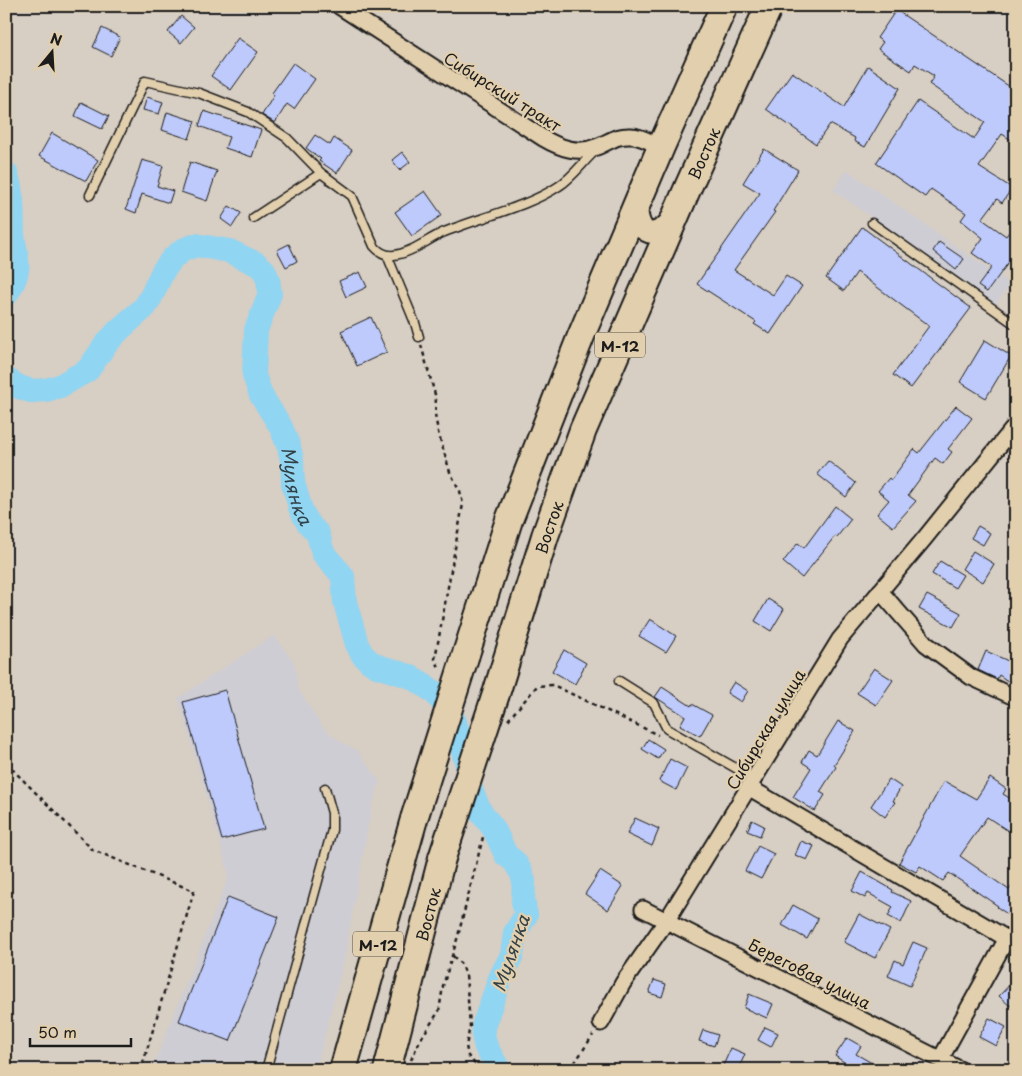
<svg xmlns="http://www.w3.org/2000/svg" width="1022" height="1076" viewBox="0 0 1022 1076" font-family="'Playpen Sans',sans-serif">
  <rect width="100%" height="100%" fill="#d7cec4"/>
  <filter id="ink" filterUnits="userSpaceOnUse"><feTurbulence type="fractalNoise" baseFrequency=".02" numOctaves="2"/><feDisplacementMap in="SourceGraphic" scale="10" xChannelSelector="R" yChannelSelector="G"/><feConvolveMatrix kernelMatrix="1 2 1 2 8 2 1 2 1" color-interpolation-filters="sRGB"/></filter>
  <g filter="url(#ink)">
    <path fill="#cfcdd4" d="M847,170L1010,284L996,304L833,190Z
      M274,635L295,664L298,688L321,725L330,734L346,745L357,750L380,782L372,805L344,960L316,1070H152L229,875L178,698Z"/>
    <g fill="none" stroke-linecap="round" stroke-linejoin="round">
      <g stroke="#90d5f2" stroke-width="24">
        <path d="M6,173C14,195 12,212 13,235C14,247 19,258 17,270C16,279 11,287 6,295"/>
        <path id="s1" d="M6,379L19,387L31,391L46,390L60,386L88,370L106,344L119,330L145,307L152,295L163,271L173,258L183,250L196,245L229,251L257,264L264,270L268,279L270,294L256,330L254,375L261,395L281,427L289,447L292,460L293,483L301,510L308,523L318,534L323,553L343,576L345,602L357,644L362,654L369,661L377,666L409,676L420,682L434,692L445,705L455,722L467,765L470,787L480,811L494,829L506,855L514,861L521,872L524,881L523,901L526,915L515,933L512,955L501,976L484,1024L483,1034L486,1047L499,1070"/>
      </g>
    </g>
    <path fill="#bdcafb" stroke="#1c1c1c" d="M896,10L1016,91V143L1002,134L979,167L1012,188L1002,203L997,199L982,219L1006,236L1016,223V252L987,292L978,286L992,267L972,253L983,238L961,220L966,213L931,189L925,197L876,163L918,101L974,139L985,122L929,84L934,76L915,64L911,71L878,49L883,42L877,38Z
      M181,16L194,27L181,43L168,32Z
      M102,28L120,37L111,56L93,47Z
      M238,38L258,52L231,90L211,76Z
      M293,63L315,79L294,109L287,104L275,123L262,115L274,95L272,93Z
      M868,66L900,88L865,147L854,141L855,138L830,124L816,144L766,109L792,72L844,107Z
      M147,97L163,102L159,114L143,110Z
      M81,102L109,116L102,129L75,116Z
      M204,111L261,130L252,157L225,148L229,137L199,126Z
      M167,112L195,121L189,139L162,130Z
      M52,133L98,160L86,181L39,156Z
      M315,135L330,145L334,138L352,150L337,173L319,161L321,159L306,148Z
      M764,149L798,170L773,211L775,212L734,270L773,295L786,276L802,286L770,334L754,324L756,322L697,284L760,193L743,183Z
      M402,152L410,162L400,170L392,160Z
      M142,160L163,166L157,186L173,191L169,203L142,194L136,213L126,209Z
      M190,162L217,171L207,201L181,192Z
      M425,191L442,215L412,236L395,212Z
      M229,206L241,213L232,227L221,219Z
      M862,227L971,308L911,388L893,375L929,326L857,272L844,291L826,278Z
      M939,242L964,259L956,270L933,251Z
      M289,244L297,261L286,267L277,250Z
      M360,272L367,287L346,297L339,281Z
      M371,317L387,352L357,366L341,331Z
      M985,340L1011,356L986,398L960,382Z
      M956,406L972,418L948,449L952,452L943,464L935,458L908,495L916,501L893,527L877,514L889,500L878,491L889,478L891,480L914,449L919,453Z
      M828,461L856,483L846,497L817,474Z
      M835,506L851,519L837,537L835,536L802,578L783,562L798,543L804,548Z
      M978,526L990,533L983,545L971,538Z
      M973,551L994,564L983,582L962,569Z
      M940,561L963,575L955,588L932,574Z
      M927,595L961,613L953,627L919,609Z
      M768,599L784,609L771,631L755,621Z
      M650,619L676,636L666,652L639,636Z
      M564,650L586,663L575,684L552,671Z
      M986,651L1006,660L1016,668V678L1012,684L999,675L997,679L978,670Z
      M874,668L893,680L876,705L857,693Z
      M734,682L748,691L741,702L727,693Z
      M662,687L691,706L692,704L712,715L700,736L680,725L685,716L655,697Z
      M225,690L264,829L222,840L183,702Z
      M838,721L855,731L834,765L836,767L820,792L825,795L815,811L793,797L811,768L802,762L809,750L817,755Z
      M648,739L664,749L658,759L642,749Z
      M670,759L687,768L676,790L659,781Z
      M990,778L1006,789L1003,794L1016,802V836L987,817L960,856L1009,890L1016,881V920L997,907L998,906L949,873L943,881L920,866L916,872L899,863L944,781L976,799Z
      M889,779L901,787L893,801L895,802L885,817L871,806Z
      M635,818L659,829L652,846L627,834Z
      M752,820L764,826L760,836L747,831Z
      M801,841L814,846L807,860L795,855Z
      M758,846L774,854L761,879L745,871Z
      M600,871L623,886L608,910L585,894Z
      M862,872L893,890L892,892L911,901L901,923L888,916L893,907L868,893L865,898L852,891Z
      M228,897L279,917L230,1041L179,1021Z
      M793,905L818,919L807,939L782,925Z
      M859,914L890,930L875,958L844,942Z
      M913,942L927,948L910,986L888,976L895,960L903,964Z
      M1016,978V1000L1010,1006L999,996Z
      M654,980L666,984L662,997L649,993Z
      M749,994L773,1004L767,1018L744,1008Z
      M989,1018L1006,1027L996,1046L979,1037Z
      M765,1027L778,1033L771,1047L758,1040Z
      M703,1030L718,1035L714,1046L699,1041Z
      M847,1038L861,1046L856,1054L884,1070H856L835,1056Z
      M731,1048L745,1054L738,1070H721Z"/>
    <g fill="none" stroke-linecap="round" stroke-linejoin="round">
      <defs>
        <path id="lane" d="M90,195L145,81L199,93L248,112L287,138L321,173L352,196L374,246C379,252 385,256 394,255C411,253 427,240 442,233C478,218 528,207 559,186C573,177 583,162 595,151
          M253,218L321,173
          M872,223L1016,325
          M387,255L415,323L419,337
          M619,681L654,703L667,729L755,779
          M266,1070L332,830V813L325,788"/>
        <path id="street" d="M339,6L543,138C560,148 578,155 599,146C611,141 616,135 632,136C641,136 652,143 661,147
          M880,591L926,644L971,677L1016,698
          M750,788L1016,944
          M643,909L961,1070
          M601,1023L623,983L667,920L840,639L924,539L1016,425
          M941,1058L1006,940"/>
        <path id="secondary" d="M637,205C638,238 655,241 675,216"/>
        <g id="highway">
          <path d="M466,654L509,520L581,336L661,147L724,6"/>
          <path id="s2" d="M496,694L545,536L583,430L689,185L769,6"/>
          <path d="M343,1070L414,819"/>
          <path id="s3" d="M387,1070L442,858"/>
        </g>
      </defs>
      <use href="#lane" stroke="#1c1c1c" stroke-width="11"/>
      <use href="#street" stroke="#1c1c1c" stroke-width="19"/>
      <use href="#secondary" stroke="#1c1c1c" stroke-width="24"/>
      <use href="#highway" stroke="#1c1c1c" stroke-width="30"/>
      <path stroke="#1c1c1c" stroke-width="2.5" stroke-dasharray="4 4" stroke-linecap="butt" d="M421,345L436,398L435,414L438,432L450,472L460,491L463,504L435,659L440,669
        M508,720L537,686L553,685L658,735
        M6,763L93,850L194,891L144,1060L139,1070
        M453,956L462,965L466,975L470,1026L466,1046L468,1056L480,1070
        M411,1060L420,1040L439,1011L443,986L458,936L483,837
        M570,1070L593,1035"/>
      <use href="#lane" stroke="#e2cfad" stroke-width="8"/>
      <use href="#street" stroke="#e2cfad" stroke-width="15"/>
      <use href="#secondary" stroke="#e2cfad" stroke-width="20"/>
      <use href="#highway" stroke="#e2cfad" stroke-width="26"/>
      <defs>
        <path id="highway-bridge" d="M414,819L466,654
          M442,858L496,694"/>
      </defs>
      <use href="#highway-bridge" stroke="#1c1c1c" stroke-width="30" stroke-linecap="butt"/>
      <use href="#highway-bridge" stroke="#e2cfad" stroke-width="26"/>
    </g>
  </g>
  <g text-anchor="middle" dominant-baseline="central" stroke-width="4.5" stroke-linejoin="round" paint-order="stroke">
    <g fill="#e2cfad" stroke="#575248" stroke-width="1">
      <rect x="595" y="332.5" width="50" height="25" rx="4"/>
      <rect x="353" y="931.5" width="50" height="25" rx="4"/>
    </g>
    <g font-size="15" font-weight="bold" fill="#1c1c1c">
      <text x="620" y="345">М-12</text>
      <text x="378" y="944">М-12</text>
    </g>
    <g font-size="16" fill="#1c1c1c" stroke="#e2cfad">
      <text transform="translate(503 91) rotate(32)">Сибирский тракт</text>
      <text stroke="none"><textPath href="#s2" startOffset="580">Восток</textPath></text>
      <text stroke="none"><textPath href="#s2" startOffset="175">Восток</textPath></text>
      <text transform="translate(765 729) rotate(-59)">Сибирская улица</text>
      <text stroke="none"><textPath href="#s3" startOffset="161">Восток</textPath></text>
      <text transform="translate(810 973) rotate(27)">Береговая улица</text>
    </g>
    <g font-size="18" font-style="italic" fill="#334147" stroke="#e2cfad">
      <text stroke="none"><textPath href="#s1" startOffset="561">Мулянка</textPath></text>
      <text transform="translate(510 953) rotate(-71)">Мулянка</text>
    </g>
  </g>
  <rect width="1022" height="1076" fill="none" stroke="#e2cfad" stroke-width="25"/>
  <rect x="12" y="12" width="997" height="1051" fill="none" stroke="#1c1c1c" stroke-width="2" filter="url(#ink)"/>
  <g transform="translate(52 52) rotate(18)" stroke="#e2cfad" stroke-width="4" paint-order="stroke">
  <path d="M0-4L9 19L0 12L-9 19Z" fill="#1c1c1c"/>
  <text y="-8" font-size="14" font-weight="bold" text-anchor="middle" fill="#1c1c1c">N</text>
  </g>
  <path d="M30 1038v8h101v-8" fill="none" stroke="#1c1c1c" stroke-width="2.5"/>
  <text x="38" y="1038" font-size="15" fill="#1c1c1c" stroke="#e2cfad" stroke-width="4" paint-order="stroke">50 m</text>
</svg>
